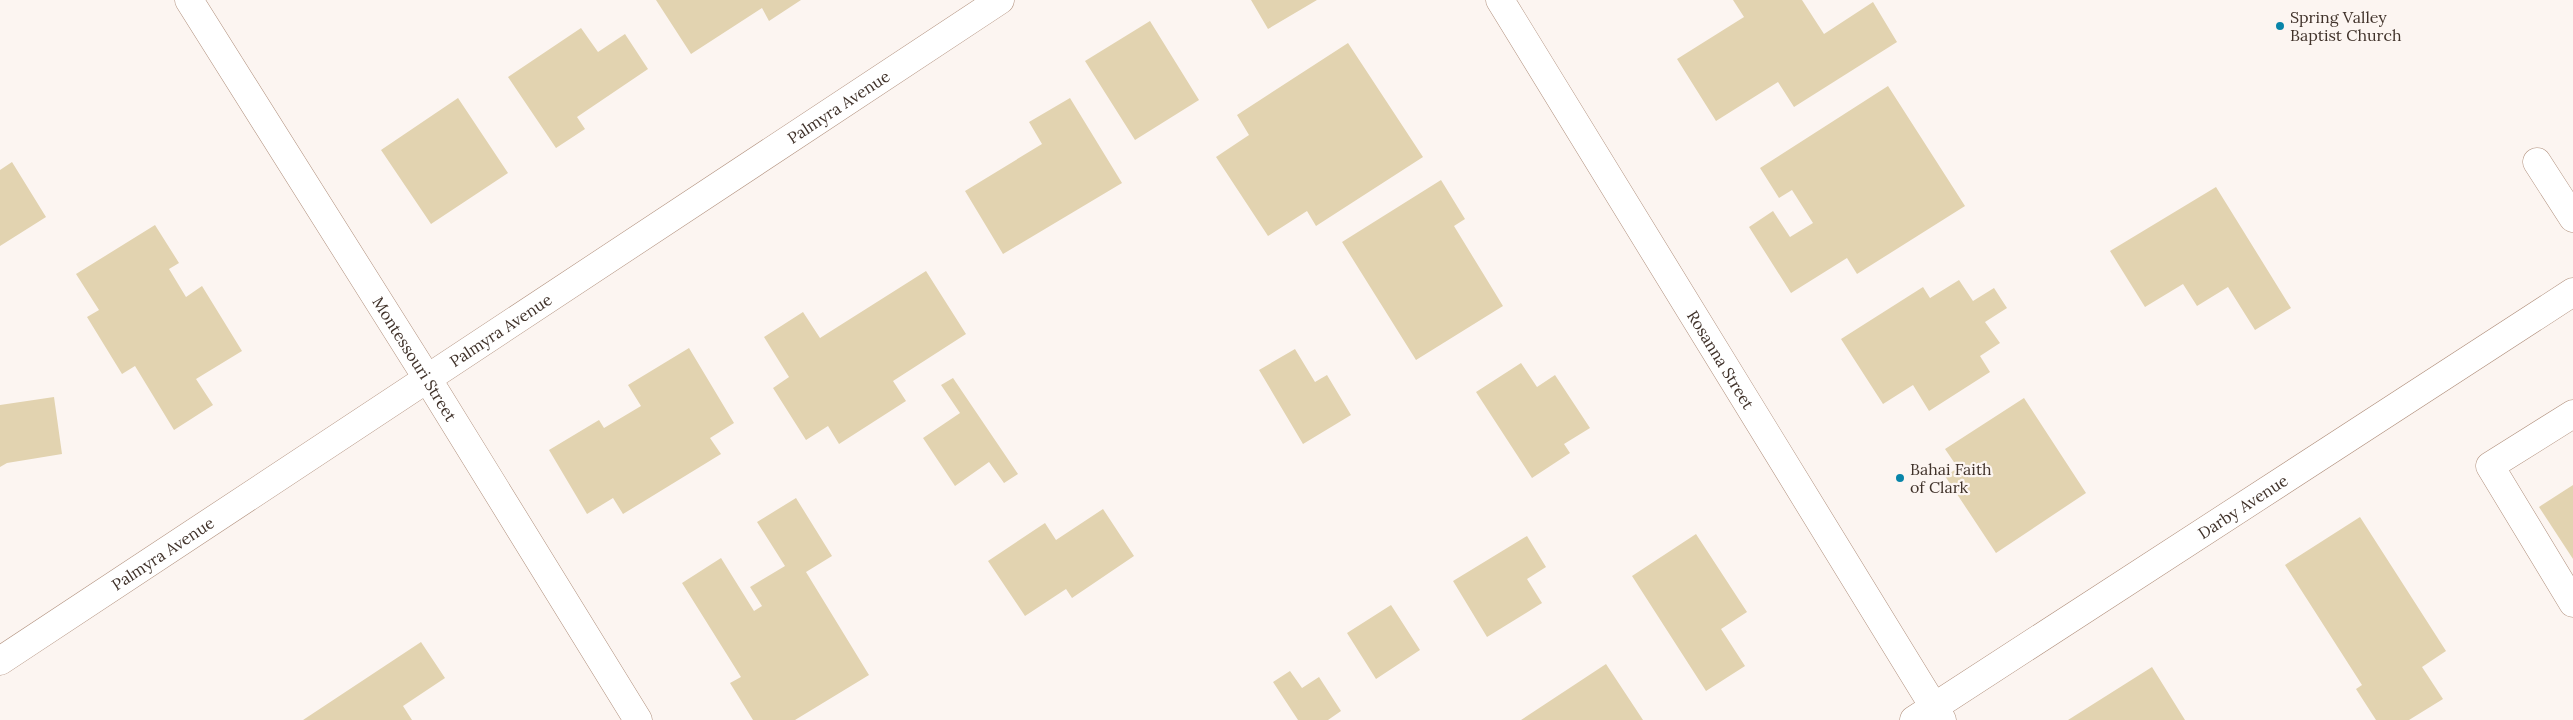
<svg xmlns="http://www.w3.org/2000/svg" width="2573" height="720" viewBox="0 0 2573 720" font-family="Lora,serif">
  <rect width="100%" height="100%" fill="#fcf5f1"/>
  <path fill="#e2d3b0" d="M656,0H801L769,21L762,8L691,54Z
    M1251,0H1317L1268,29Z
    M1733,0H1802L1824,34L1873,2L1897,42L1794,107L1778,82L1716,121L1677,59L1744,17Z
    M1150,21L1199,100L1135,140L1085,61Z
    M581,28L598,52L625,34L648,69L577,117L585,129L556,148L508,77Z
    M1348,43L1423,157L1316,226L1307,211L1268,236L1216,157L1249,135L1237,115Z
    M1888,86L1965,206L1857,274L1847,258L1791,293L1749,227L1773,211L1790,237L1813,223L1792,190L1779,198L1760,168Z
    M458,98L508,173L431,224L381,150Z
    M1070,98L1122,183L1003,254L965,191L1042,144L1029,122Z
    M12,162L46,217L0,246V170Z
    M1441,180L1465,219L1454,226L1503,306L1416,360L1342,242Z
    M2216,187L2291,308L2255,330L2228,287L2197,306L2183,284L2145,307L2110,251Z
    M155,225L179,263L169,269L186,297L202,286L242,351L196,379L213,405L174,430L135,366L122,374L87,317L99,310L76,274Z
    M926,271L966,334L893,381L906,401L839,444L828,426L806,440L773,388L789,377L764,337L803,312L820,338Z
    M1959,280L1973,301L1994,288L2007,308L1985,322L2000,343L1980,356L1990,372L1929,411L1913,385L1883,404L1841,339L1923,287L1930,298Z
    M689,348L734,423L710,438L721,454L623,514L613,498L587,514L549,450L599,420L604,428L641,406L628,385Z
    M1295,349L1315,382L1327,375L1351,415L1303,444L1259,370Z
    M1521,363L1537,387L1555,375L1590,428L1564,444L1570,453L1532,478L1476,392Z
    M953,378L1018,474L1004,483L989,462L955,486L923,438L960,413L941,385Z
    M54,397L62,454L7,463L0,467V405Z
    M2024,398L2086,493L1996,553L1945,476L1958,468L1945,449Z
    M2573,485V559L2539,507Z
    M796,498L832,556L806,572L869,675L795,720H753L730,683L741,677L682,583L721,558L754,611L762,606L750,587L785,566L757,522Z
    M1103,509L1134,556L1072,598L1066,589L1025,616L988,561L1045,523L1056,540Z
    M2360,517L2446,651L2422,667L2443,699L2409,720H2376L2356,689L2362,685L2285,565Z
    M1696,534L1747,612L1721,629L1745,666L1706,691L1632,576Z
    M1527,536L1546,567L1527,579L1542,603L1487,637L1453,581Z
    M1391,605L1420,650L1376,679L1347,633Z
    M421,642L445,678L403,706L412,720H303Z
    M1606,664L1643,720H1521Z
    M2152,667L2185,720H2068Z
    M1290,671L1302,688L1319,677L1341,711L1328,720H1298L1273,682Z"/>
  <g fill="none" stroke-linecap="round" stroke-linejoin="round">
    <defs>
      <g id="minor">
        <path id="s1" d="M189,0L427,378L638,720"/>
        <path id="s2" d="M1500,0L1942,720"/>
        <path d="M2537,162L2573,218"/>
        <path d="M2573,414L2490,466L2573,603"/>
        <path id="s3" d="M0,661L1000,0"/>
        <path id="s4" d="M1914,720L2573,292"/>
      </g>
    </defs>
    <use href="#minor" stroke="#b1907d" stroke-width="29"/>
    <use href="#minor" stroke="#fff" stroke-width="28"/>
  </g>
  <g fill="#0885a9" stroke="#fcf5f1" stroke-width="2">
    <circle cx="2280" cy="26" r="5"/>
    <circle cx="1900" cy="478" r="5"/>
  </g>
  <g text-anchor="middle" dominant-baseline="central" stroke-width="4.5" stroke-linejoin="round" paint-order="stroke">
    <g font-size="16" fill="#40322a" stroke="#fcf5f1" text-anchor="start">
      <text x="2290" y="17">Spring Valley<tspan x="2290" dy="18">Baptist Church</tspan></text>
      <text x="1910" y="469">Bahai Faith<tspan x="1910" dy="18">of Clark</tspan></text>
    </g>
    <g font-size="16" fill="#40322a" stroke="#fcf5f1">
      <text stroke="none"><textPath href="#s3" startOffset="1005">Palmyra Avenue</textPath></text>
      <text stroke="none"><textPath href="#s3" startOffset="600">Palmyra Avenue</textPath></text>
      <text stroke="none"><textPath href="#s1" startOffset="424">Montessouri Street</textPath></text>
      <text stroke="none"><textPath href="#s2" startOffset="422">Rosanna Street</textPath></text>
      <text stroke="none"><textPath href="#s4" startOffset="392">Darby Avenue</textPath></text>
      <text stroke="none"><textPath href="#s3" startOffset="195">Palmyra Avenue</textPath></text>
    </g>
  </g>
</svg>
